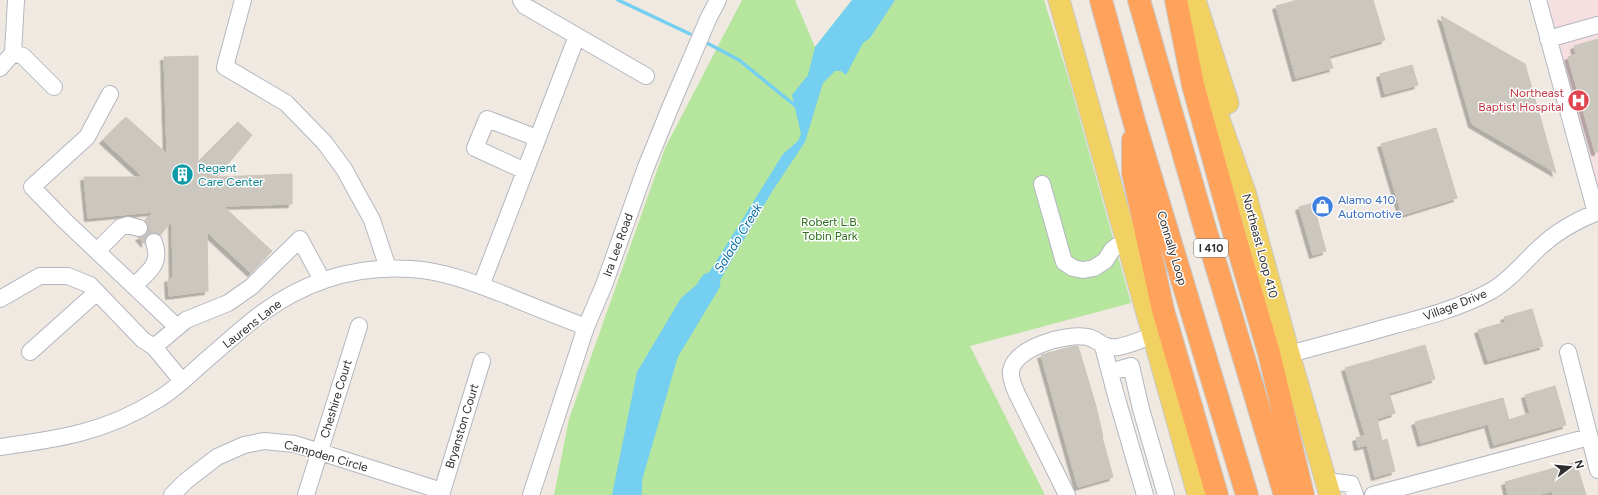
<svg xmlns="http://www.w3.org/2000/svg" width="1598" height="495" viewBox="0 0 1598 495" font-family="Figtree,sans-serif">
  <defs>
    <filter id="shadow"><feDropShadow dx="-3.5" dy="3.5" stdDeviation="0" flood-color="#0004"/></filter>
  </defs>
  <rect width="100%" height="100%" fill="#efe9e1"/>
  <path fill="#f5dfe0" d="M1532,0H1598V201Z"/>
  <path fill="#b6e59e" d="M742,0H795L815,47L852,0H1044L1069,80L1131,303L970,346L1045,495H554L569,419L665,148Z"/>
  <path fill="#75cff0" d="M852,0H895L870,38L863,43L846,75L841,71H835L823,83L805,142L773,190L719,282L679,325L669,339L649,392L638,438L639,472L633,495H612L637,372L681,298L707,276L783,154L798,141L801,134L792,95L808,75L815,47Z"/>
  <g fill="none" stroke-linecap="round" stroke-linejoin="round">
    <path stroke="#75cff0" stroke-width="3.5" d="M618,0L690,34
      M707,43L739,60L797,107"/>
    <path stroke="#75cff0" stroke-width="21" d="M631,495L632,477L668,353L710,283"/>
  </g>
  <path fill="#cbc7bf" stroke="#cbc5ba" filter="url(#shadow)" d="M1298,0H1373L1385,40L1329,56L1333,68L1296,78L1276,6Z
    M1441,16L1525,64L1556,173L1472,124Z
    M1598,39V152H1595L1568,57L1576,54L1574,46Z
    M198,56V162L238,122L252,135L217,177L292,174V204L223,206L272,251L251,273L207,232L208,291L169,296L168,279L173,278L172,221L160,235L152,233L148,235L145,239V244L139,237L145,235L148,231V225L145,221L153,212L88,218L84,177H143L103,140L126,117L167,154L164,57Z
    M1412,65L1418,85L1385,94L1380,74Z
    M1436,128L1457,198L1402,215L1381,144Z
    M1313,203L1326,251L1313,255L1299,207Z
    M1532,309L1543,346L1488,361L1478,330L1506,322L1504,317Z
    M1425,345L1435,379L1389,393L1395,413L1377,419L1382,441L1387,439L1395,471L1375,477L1367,445L1358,447L1356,438L1365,435L1345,368Z
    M1078,346L1096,406L1103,437H1102L1113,477L1078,487L1041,355L1070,347Z
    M1555,386L1566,425L1494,445L1488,424L1421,443L1415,422L1503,398L1509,420L1530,413L1525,395Z
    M1576,462L1586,495H1553L1552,491L1538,495H1508L1505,482Z"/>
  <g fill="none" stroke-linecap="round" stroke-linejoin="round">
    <path stroke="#c8c4bd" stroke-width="16" stroke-dasharray="16 8" stroke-linecap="butt" d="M139,228L154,242"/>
    <defs>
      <path id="minor" d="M243,0L225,67L286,103L324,142L344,169L372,220L388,268
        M521,0L525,6L646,76
        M1538,0L1596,213
        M1548,39L1598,25
        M13,53L23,56L54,87
        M0,68L13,53L16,0
        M110,94L87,137L32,187L64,220L177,327
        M525,171L475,148L487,119L537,138
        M1042,184L1064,262L1073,268L1083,270L1094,268L1105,261L1112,250L1117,246L1128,242
        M97,251L121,227L128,225L139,228
        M134,286C149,271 162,264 154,242
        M481,286L577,36
        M0,299L40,276H68L90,285L143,340L154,347
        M1103,346L1115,392L1145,495
        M30,352L97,292
        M1568,352L1598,470
        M1289,354C1323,345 1357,336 1391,326C1425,317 1460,308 1491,291C1509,281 1524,262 1539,248C1555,233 1577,220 1598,212
        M1110,372L1131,366L1141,409L1166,495
        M182,381L154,347L186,320L228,303L251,287L300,239L322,280
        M0,447C59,439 106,432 157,400C175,390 189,375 205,361C224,345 242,328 262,313C307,280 356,265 411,269C445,271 477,284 508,296C534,307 560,317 586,327
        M1326,481L1351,484L1355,495
        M172,495L186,481L217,457L244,445L264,441L295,444L442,491
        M306,495L359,326
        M441,495L482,361
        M531,495L586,327L604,285L646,167L670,108L709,17L718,0
        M1067,495L1017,394C1014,387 1010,378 1011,371C1015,347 1067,333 1087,337C1099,339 1101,349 1118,347C1130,345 1143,339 1154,335
        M1373,495L1589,437"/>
      <path id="major" d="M1059,0L1198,495
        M1195,0L1228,103
        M1191,40L1245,192L1289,354L1330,495"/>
      <path id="highway" d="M1101,0L1134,121L1247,495
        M1139,0L1204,225L1285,495
        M1176,0L1193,85L1237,244L1269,353L1303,495
        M1133,140V173L1163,310L1217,495"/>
    </defs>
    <use href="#minor" stroke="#b4b7c1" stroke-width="18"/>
    <use href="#major" stroke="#c9c9c9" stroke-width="23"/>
    <use href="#highway" stroke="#c9c9c9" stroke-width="24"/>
    <use href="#minor" stroke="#fff" stroke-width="16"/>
    <use href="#major" stroke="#f2d163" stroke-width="21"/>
    <use href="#highway" stroke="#ffa35c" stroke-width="22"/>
  </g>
  <defs>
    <symbol id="hospital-disc" viewBox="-11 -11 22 22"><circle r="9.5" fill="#e0444e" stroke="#fff"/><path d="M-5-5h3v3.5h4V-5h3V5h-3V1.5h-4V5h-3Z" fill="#fff"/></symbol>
    <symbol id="building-disc" viewBox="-11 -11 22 22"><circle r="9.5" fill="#0f9aa8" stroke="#fff"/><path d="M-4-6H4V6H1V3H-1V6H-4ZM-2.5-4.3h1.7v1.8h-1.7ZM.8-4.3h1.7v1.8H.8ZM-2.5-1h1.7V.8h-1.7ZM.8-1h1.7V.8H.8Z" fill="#fff"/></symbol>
    <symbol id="shop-disc" viewBox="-11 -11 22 22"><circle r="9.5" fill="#3f7fe0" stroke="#fff"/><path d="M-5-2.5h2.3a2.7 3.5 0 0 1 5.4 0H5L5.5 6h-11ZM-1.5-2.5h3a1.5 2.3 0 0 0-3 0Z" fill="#fff"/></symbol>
  </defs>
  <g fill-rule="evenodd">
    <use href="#hospital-disc" x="1566" y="88" width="25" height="25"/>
    <use href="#building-disc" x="170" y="162" width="25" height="25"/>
    <use href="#shop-disc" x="1310" y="194" width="25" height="25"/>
  </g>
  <g text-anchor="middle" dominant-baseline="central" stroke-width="3" stroke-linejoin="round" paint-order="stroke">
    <rect fill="#fff" stroke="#6d6d6d" stroke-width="1" x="1194" y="239" width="34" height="18" rx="3"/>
    <g font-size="11" font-weight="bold" fill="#2e2e2e">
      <text x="1211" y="248">I 410</text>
    </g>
    <g font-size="12" fill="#be3a42" stroke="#fff" text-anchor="end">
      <text x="1564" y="93">Northeast<tspan x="1564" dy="14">Baptist Hospital</tspan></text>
    </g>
    <g font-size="12" fill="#0d838f" stroke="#fff" text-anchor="start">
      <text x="198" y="168">Regent<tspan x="198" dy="14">Care Center</tspan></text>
    </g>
    <g font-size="12" fill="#366cbe" stroke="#fff" text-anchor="start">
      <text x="1338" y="200">Alamo 410<tspan x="1338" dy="14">Automotive</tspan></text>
    </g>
    <g font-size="12" fill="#2c6e1b" stroke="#fff">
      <text x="830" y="222">Robert L.B.<tspan x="830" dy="14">Tobin Park</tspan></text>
    </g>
    <g font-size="12" fill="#2e2e2e" stroke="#fff">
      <text transform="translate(618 245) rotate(-70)">Ira Lee Road</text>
      <text transform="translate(1260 246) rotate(75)">Northeast Loop 410</text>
      <text transform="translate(1172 248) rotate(73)">Connally Loop</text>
      <text transform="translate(1455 305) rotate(-21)">Village Drive</text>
      <text transform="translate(252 324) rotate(-38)">Laurens Lane</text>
      <text transform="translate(336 399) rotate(-73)">Cheshire Court</text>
      <text transform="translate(462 426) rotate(-73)">Bryanston Court</text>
      <text transform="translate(326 456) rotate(16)">Campden Circle</text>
    </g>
    <g font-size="13" font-style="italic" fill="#0d6fa3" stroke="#fff">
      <text transform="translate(738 238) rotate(-58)">Salado Creek</text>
    </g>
  </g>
  <g transform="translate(1570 467) rotate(74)" stroke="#ffffff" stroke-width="3" paint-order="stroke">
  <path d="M0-3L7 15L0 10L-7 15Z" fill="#2e2e2e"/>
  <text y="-6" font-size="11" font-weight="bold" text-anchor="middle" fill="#2e2e2e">N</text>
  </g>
</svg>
